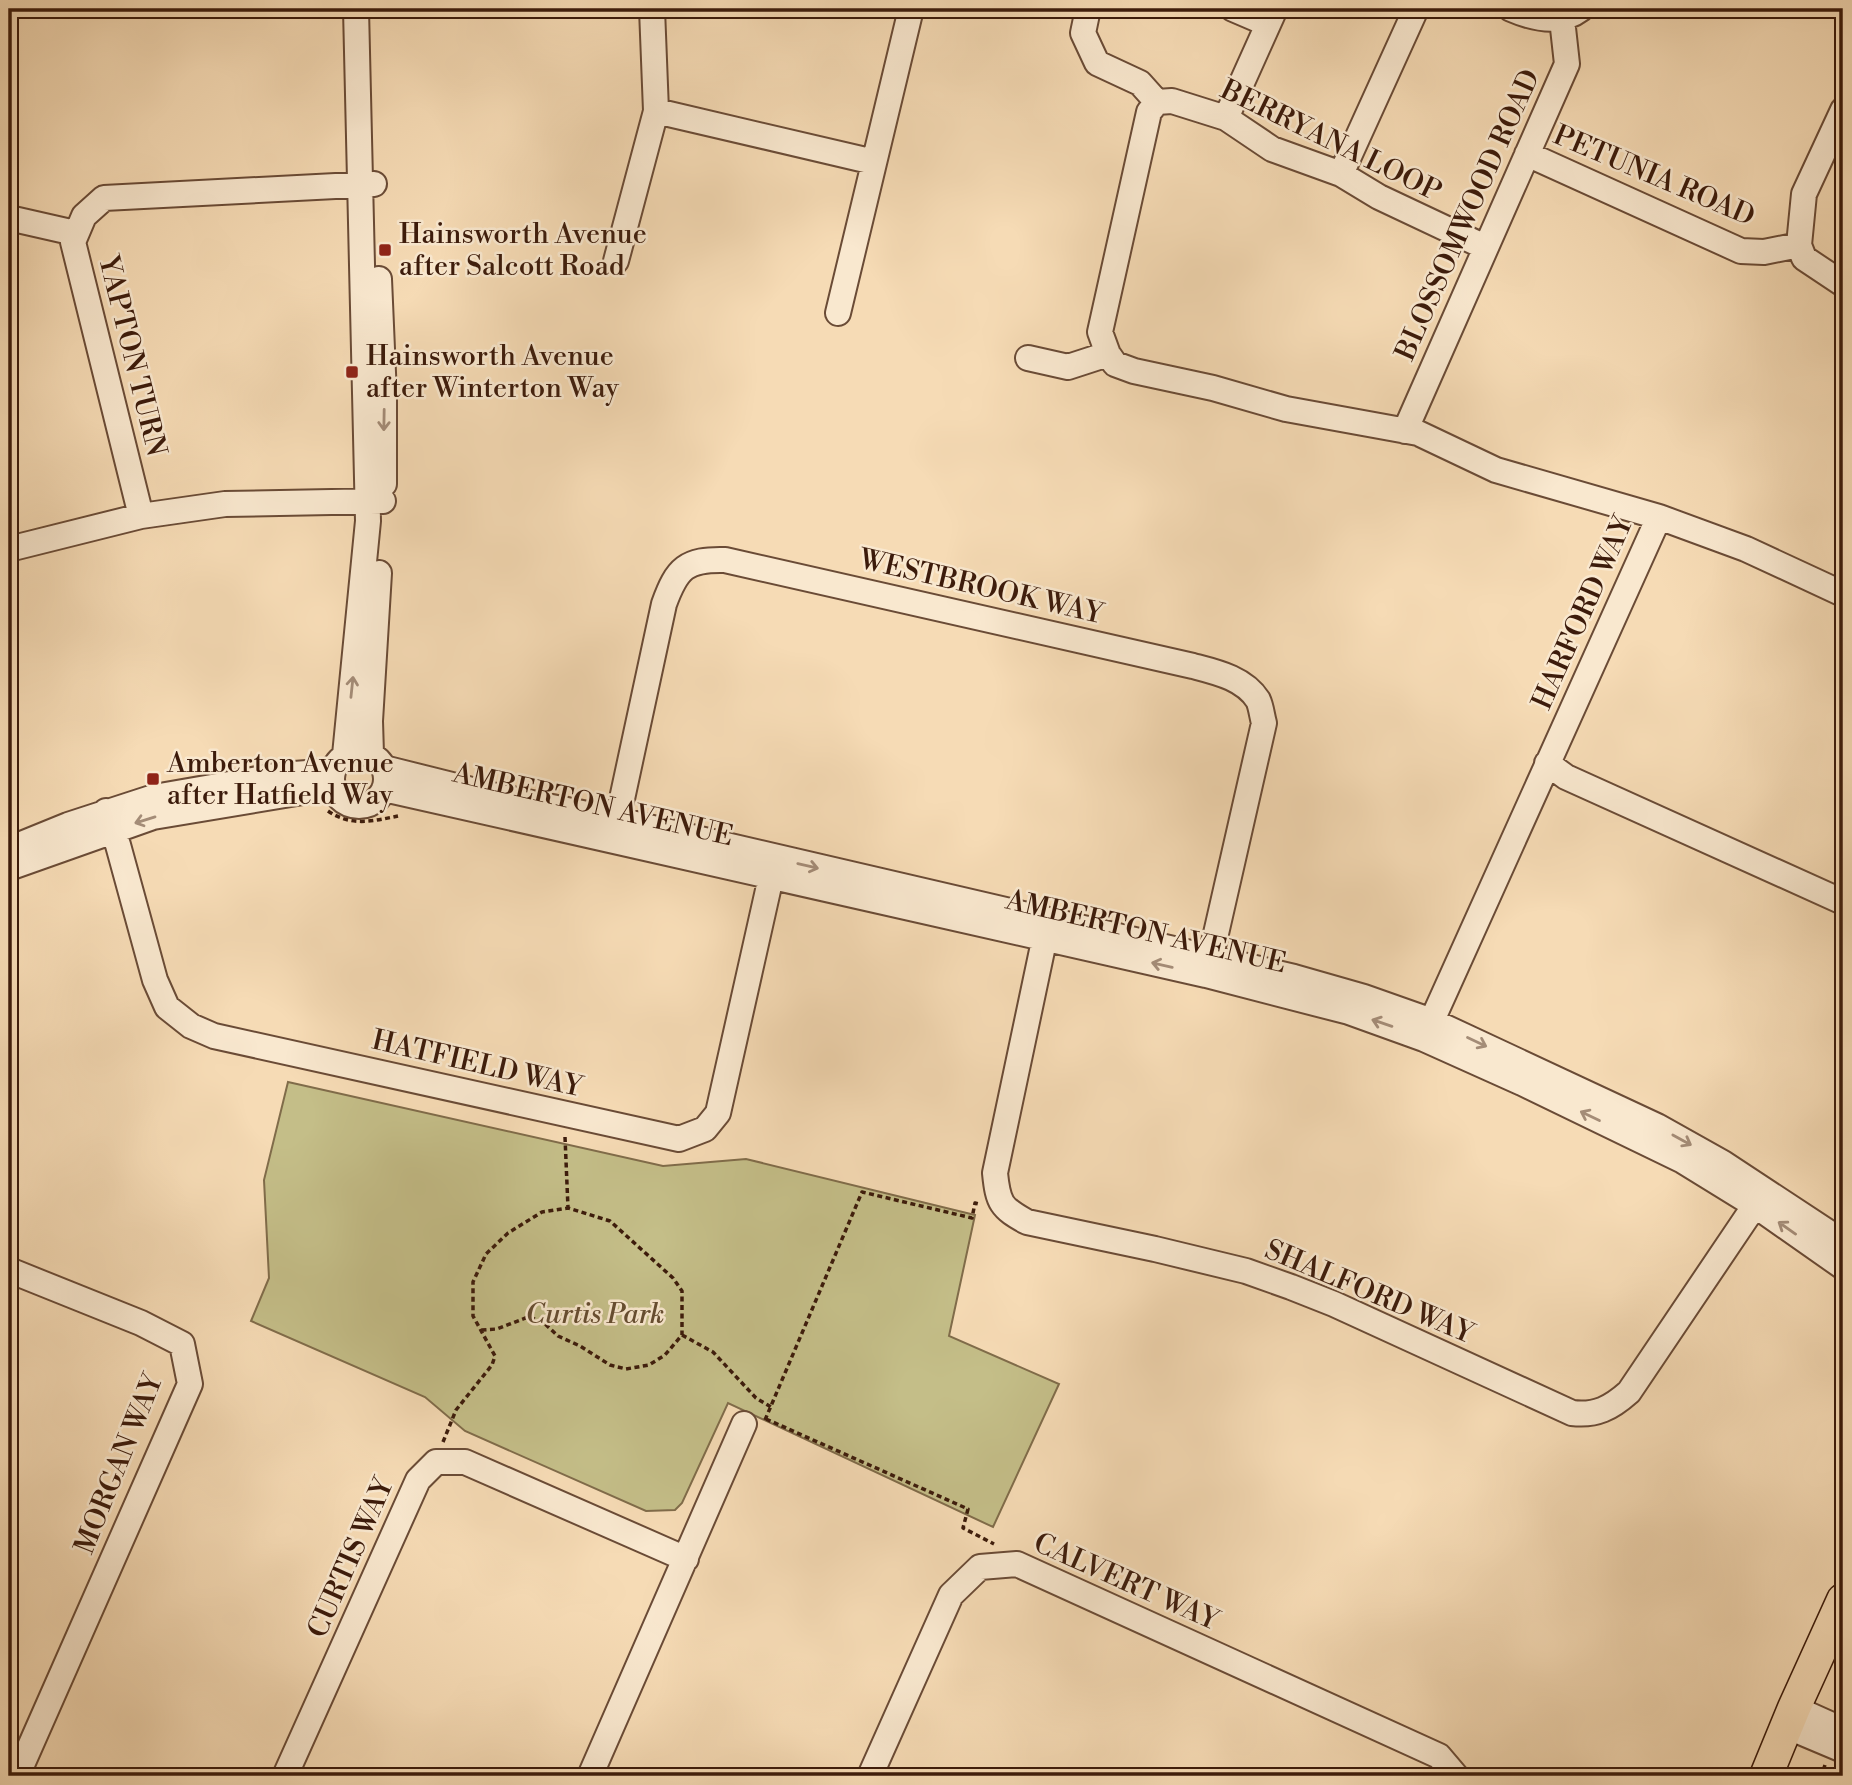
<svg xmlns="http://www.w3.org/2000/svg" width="1852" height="1785" viewBox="0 0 1852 1785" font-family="'Libre Bodoni',serif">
  <rect width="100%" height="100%" fill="#f6dbb5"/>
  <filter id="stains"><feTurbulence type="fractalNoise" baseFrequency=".00286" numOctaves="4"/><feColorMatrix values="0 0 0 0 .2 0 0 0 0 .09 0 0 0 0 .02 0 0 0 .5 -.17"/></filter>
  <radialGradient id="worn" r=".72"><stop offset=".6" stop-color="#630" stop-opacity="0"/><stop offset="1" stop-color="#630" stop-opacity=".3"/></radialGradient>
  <path fill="#c4be88" stroke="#806c4a" stroke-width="2" d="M288,1082L663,1166L746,1159L975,1215L949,1336L1059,1384L993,1527L728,1403L682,1503L675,1510L646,1511L465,1431L425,1397L251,1321L269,1278L264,1180Z"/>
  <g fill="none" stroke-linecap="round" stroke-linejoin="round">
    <defs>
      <path id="minor" d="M1088,9L1083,33L1097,63L1140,83L1157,102
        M1233,9L1268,24
        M1511,9C1534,19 1560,25 1581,9
        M1843,110L1804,194L1799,245L1804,258L1843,284
        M656,111L874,162
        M1226,118L1275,9
        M1527,154L1741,251L1764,252L1799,245
        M1341,174L1416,9
        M9,218L75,233
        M1485,247L1379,197L1341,174L1272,149L1226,118L1172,101L1157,102L1149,112L1100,332L1108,354L1115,364L1134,371L1213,388L1286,409L1418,433L1496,470L1659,517
        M616,261L656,111L652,9
        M379,279L384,396V484
        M838,313L911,9
        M1028,358L1068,367L1108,354
        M1405,431L1567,64L1562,19
        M141,516L73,242L84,216L104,198L374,184
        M9,549L141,516L225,504L383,501
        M332 779a27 27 0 1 1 54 0a27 27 0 1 1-54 0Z
        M371,754L370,721L379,573
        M345,755L368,521L356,9
        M1547,763L1566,777L1843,902
        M384,768L496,796L618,820L1294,977L1364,997L1432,1021L1657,1126L1723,1163L1843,1242
        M384,789L1206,975L1349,1012L1424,1039L1522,1083L1683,1161L1756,1206L1843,1267
        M106,811L118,845L155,980L167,1007L191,1026L214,1036L679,1139L705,1129L718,1113L775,859
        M614,836L664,604C677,568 686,559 725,560L1193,666C1216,672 1244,678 1258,700C1261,706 1262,716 1264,723L1207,973
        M9,849L68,825L154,797L281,775L333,771
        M9,868L153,817L333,787
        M1048,922L995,1173C998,1203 1001,1208 1027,1222L1155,1249L1246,1271L1291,1287L1334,1304L1572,1413C1596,1416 1611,1408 1629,1392L1747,1217L1767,1193
        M1425,1036L1659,517L1746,549L1843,594
        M9,1270L141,1323L182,1344L190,1384L17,1776
        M1794,1708L1843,1730
        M1786,1726L1843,1750
        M285,1776L418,1480L436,1462H465L686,1559
        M590,1776L744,1424
        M870,1776L951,1595L980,1567L1017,1564L1439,1756L1456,1776"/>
      <path id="major" d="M1766,1776L1794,1708L1843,1600"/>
    </defs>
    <use href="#minor" stroke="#6a4b36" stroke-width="28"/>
    <use href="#major" stroke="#3c1b0b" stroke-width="35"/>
    <path stroke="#3c1b0b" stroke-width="3.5" stroke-dasharray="5 3.5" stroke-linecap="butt" d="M328,811C351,827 373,821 398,816
      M565,1137L568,1208
      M682,1335L713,1352L756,1398L771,1407
      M766,1419L968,1509L963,1528L994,1544
      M765,1420L862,1192L972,1218L975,1203L979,1204
      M443,1442L456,1410L492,1365L495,1356L473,1316V1282L486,1254L508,1233L542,1212L568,1208L610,1221L673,1278L682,1291V1335L665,1355L649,1365L626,1369L610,1365L580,1346L558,1336L542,1321L528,1317L497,1329L481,1330
      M1821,1776L1825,1765"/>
    <use href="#minor" stroke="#f9e8cf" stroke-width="24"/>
    <use href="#major" stroke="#f6dbb5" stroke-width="32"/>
  </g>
  <defs><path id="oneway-shaft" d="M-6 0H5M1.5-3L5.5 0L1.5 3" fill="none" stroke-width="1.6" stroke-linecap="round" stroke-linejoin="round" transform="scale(1.75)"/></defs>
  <g stroke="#a48c77">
    <use href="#oneway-shaft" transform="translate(384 420) rotate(91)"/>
    <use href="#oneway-shaft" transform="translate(352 687) rotate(-84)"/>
    <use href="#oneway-shaft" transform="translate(145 820) rotate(163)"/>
    <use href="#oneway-shaft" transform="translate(808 866) rotate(13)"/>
    <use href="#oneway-shaft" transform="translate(1162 965) rotate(-167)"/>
    <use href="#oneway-shaft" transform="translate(1382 1023) rotate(-161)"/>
    <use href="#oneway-shaft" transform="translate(1477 1042) rotate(25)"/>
    <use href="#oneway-shaft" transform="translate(1590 1116) rotate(-154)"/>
    <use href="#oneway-shaft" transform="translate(1682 1140) rotate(29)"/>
    <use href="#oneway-shaft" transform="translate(1787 1228) rotate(-145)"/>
  </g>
  <g fill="#8f2418" stroke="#f9e8cf" stroke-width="2.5">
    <rect x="378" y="243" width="14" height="14" rx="3.5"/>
    <rect x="345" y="365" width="14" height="14" rx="3.5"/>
    <rect x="146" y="772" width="14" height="14" rx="3.5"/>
  </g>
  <g text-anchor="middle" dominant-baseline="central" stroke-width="5" stroke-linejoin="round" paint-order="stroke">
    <g font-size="28" fill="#3c1b0b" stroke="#f9e8cf">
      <text transform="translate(1331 141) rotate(26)">BERRYANA LOOP</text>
      <text transform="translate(1654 176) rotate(23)">PETUNIA ROAD</text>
      <text transform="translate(1468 215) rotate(-66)">BLOSSOMWOOD ROAD</text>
      <text transform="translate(132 356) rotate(76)">YAPTON TURN</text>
      <text transform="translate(981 587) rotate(13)">WESTBROOK WAY</text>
      <text transform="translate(1583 613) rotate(-66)">HARFORD WAY</text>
      <text transform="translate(593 805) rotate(13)">AMBERTON AVENUE</text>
      <text transform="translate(1146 932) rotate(13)">AMBERTON AVENUE</text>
      <text transform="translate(477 1064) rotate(13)">HATFIELD WAY</text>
      <text transform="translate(1369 1292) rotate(23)">SHALFORD WAY</text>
      <text transform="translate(119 1464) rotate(-68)">MORGAN WAY</text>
      <text transform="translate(351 1558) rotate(-66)">CURTIS WAY</text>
      <text transform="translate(1126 1582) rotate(24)">CALVERT WAY</text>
    </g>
    <g font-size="28" fill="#3c1b0b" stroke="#f9e8cf" text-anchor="start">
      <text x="399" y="234">Hainsworth Avenue<tspan x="399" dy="32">after Salcott Road</tspan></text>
      <text x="366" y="356">Hainsworth Avenue<tspan x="366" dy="32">after Winterton Way</tspan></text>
      <text x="167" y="763">Amberton Avenue<tspan x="167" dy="32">after Hatfield Way</tspan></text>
    </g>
    <g font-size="28" font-style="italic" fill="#654c30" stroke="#f9e8cf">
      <text x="595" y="1314">Curtis Park</text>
    </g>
  </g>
  <rect width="1852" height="1785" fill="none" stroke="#f6dbb5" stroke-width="35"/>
  <rect x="10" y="10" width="1831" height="1764" fill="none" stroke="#3c1b0b" stroke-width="3.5"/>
  <rect x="18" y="18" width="1817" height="1750" fill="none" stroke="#3c1b0b" stroke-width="2"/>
  <rect width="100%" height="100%" filter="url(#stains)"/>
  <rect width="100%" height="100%" fill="url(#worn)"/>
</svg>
